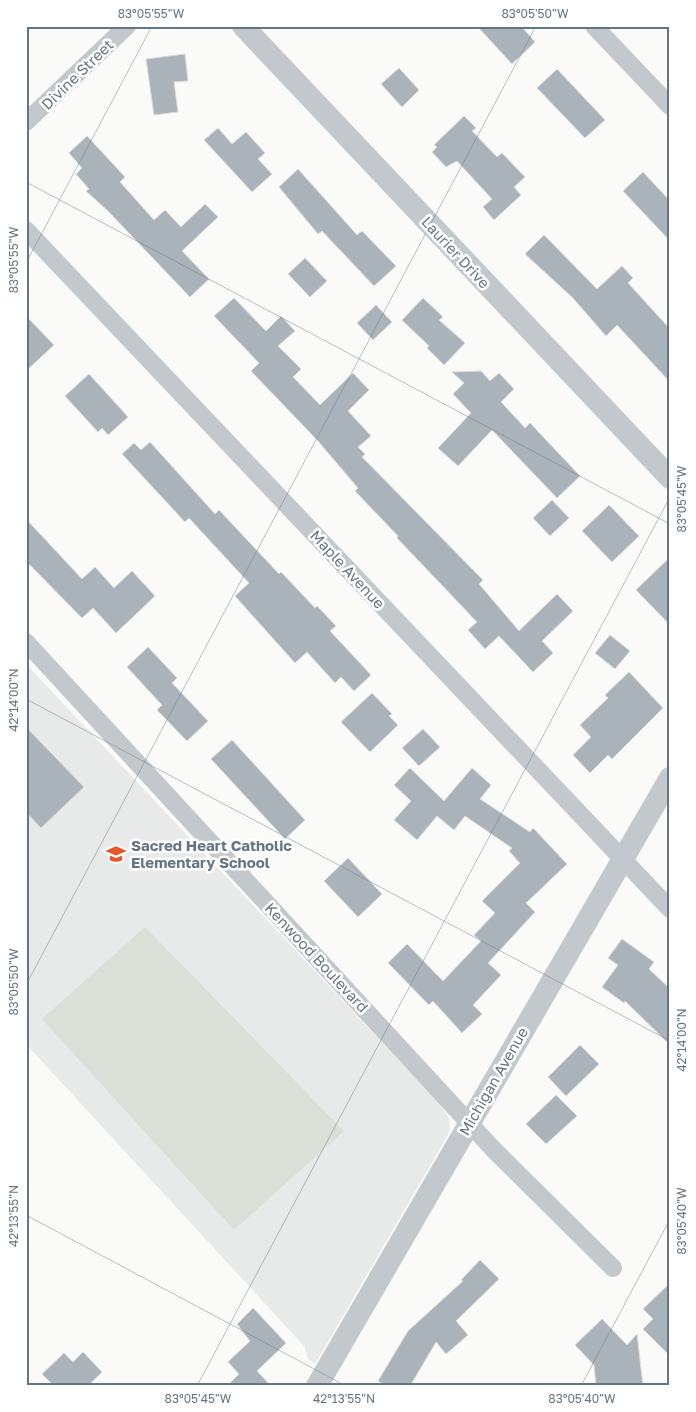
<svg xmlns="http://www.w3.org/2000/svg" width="696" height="1412" viewBox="0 0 696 1412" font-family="'Golos Text',sans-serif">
  <rect width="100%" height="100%" fill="#fafaf8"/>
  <path fill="#e8e9e9" d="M26,664L439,1103L449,1118L450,1131L315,1364L308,1359L304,1346L26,1044Z"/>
  <path fill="#dadfd7" d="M145,927L344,1131L234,1230L42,1019Z"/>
  <path fill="#aab3b9" stroke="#dcdcda" d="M477,26H521L535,42L512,64Z
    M185,54L188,81L174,82L178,112L154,115L146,59Z
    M399,68L419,90L402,107L381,84Z
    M557,69L605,120L585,138L537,88Z
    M464,116L476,128L472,131L497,157L502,153L525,177L514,187L521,195L494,220L483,207L492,199L457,161L446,167L432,152L437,147L434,145Z
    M218,128L232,144L246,132L265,153L258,159L272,174L252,192L204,140Z
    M87,136L125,177L120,182L154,220L165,210L181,227L205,204L218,217L182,251L209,279L190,297L108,211L86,191L89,189L76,174L82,168L69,153Z
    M298,169L357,235L362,231L396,266L374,286L322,231L318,234L279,187Z
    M643,172L670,201V241L623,191Z
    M544,235L597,289L622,266L633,278L628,283L670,329V382L617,325L606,336L573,298L525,254Z
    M305,258L327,281L310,297L288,274Z
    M234,298L266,331L281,316L295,331L278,346L301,369L293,377L320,405L353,373L369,390L348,411L371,436L358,447L365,454L362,457L483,580L479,584L519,631L557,594L573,611L542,641L553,653L533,672L499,636L485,649L468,630L477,622L397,538L398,536L355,491L358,488L318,441L251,371L259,363L214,316Z
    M423,298L443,317L439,320L465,343L444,365L427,348L429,346L402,320Z
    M376,305L392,322L373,340L357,323Z
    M26,316L54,345L26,371Z
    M481,371L490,381L499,373L514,389L501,402L525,428L530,423L580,476L557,498L492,430L458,466L438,448L471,413L453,394L464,383L452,372Z
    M89,374L128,417L108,435L102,428L98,432L65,396Z
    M150,442L215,514L219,510L279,574L281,572L315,608L317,606L336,626L330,631L371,675L354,691L341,677L335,683L307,652L295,663L235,596L249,583L189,518L185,522L122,454L134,443L141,450Z
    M552,500L569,518L550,536L533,518Z
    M609,505L639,536L612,562L582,531Z
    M26,519L82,579L95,567L114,588L132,571L155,596L116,633L93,608L82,618L26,561Z
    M670,557V625L636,590Z
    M610,635L630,651L615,669L595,653Z
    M148,647L177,678L172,683L208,721L187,741L157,710L162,705L127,667Z
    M629,672L663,708L612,759L608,755L590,773L573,755L591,737L580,725L608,698L605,695Z
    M372,693L392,714L389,716L398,725L370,752L341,722Z
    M26,727L84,787L41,828L26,812Z
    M423,729L440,747L419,766L402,748Z
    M232,740L305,820L285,839L211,759Z
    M410,768L444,801L472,768L491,785L480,799L530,832L533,828L567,864L526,903L535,912L488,963L501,975L473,1005L482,1014L462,1033L433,1001L429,1005L388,963L407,944L443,981L481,941L474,935L495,913L482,901L520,863L509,851L512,848L465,816L454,830L437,816L417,840L394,820L411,801L394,785Z
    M348,858L382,894L358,917L324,881Z
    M622,939L654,962L649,969L670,989V1045L625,1001L624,1003L602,987L618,965L608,958Z
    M580,1045L599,1064L566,1096L548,1077Z
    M556,1095L577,1116L546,1144L526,1124Z
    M480,1260L499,1279L456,1321L468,1335L446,1354L436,1342L410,1386H387L378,1381L408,1331L463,1281L461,1280Z
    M670,1283V1356L643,1329L653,1319L643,1309Z
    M253,1308L286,1343L257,1371L271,1386H227L239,1374L228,1362L250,1341L237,1324Z
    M602,1319L627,1345L637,1334L643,1386H596L594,1365L575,1345Z
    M83,1352L102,1372L88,1386H54L42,1374L64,1353L73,1362Z"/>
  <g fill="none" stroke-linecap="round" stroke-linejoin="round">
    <path stroke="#c3c8cc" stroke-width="18" d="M594,26L670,106
      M26,122L127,26
      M26,230L670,909
      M26,642L493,1149L613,1268"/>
    <path stroke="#c3c8cc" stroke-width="22" d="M243,26L670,478
      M317,1386L670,778"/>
  </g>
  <path fill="none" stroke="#657683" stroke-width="1" stroke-opacity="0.45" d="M26,182L670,524M26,263L152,26M26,699L670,1041M26,985L536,26M26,1215L346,1386M197,1386L670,497M581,1386L670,1219"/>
  <defs>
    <symbol id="school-bare" viewBox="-9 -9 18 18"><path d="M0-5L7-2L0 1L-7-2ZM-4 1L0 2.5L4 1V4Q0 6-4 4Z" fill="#e4572e" stroke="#fff" stroke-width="2.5" paint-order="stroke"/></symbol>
  </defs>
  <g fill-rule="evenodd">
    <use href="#school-bare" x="102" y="840" width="28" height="28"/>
  </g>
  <g text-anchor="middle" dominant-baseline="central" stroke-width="5" stroke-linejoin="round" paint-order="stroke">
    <g font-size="15" fill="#657683" stroke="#fff">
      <text transform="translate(77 74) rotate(-44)">Divine Street</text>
      <text transform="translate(456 252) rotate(47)">Laurier Drive</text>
      <text transform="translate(348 569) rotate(47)">Maple Avenue</text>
      <text transform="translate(317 957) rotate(47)">Kenwood Boulevard</text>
      <text transform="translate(493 1081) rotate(-60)">Michigan Avenue</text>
    </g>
    <g font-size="15" font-weight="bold" fill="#657683" stroke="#fff" text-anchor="start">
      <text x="131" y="845">Sacred Heart Catholic<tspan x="131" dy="17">Elementary School</tspan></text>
    </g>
  </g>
  <rect width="696" height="1412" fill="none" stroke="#ffffff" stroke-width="55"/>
  <rect x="28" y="28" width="640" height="1356" fill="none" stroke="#657683" stroke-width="2"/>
  <g font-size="12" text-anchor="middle" fill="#657683">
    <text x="151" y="18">83°05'55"W</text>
    <text x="535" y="18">83°05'50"W</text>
    <text transform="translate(14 260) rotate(-90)" y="4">83°05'55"W</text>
    <text transform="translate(682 499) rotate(-90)" y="4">83°05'45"W</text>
    <text transform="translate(14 700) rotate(-90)" y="4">42°14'00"N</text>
    <text transform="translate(14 982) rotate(-90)" y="4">83°05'50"W</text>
    <text transform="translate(682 1040) rotate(-90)" y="4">42°14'00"N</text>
    <text transform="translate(14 1216) rotate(-90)" y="4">42°13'55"N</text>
    <text transform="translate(682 1221) rotate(-90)" y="4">83°05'40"W</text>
    <text x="198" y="1403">83°05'45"W</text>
    <text x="344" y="1403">42°13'55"N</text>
    <text x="582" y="1403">83°05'40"W</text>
  </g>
</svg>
